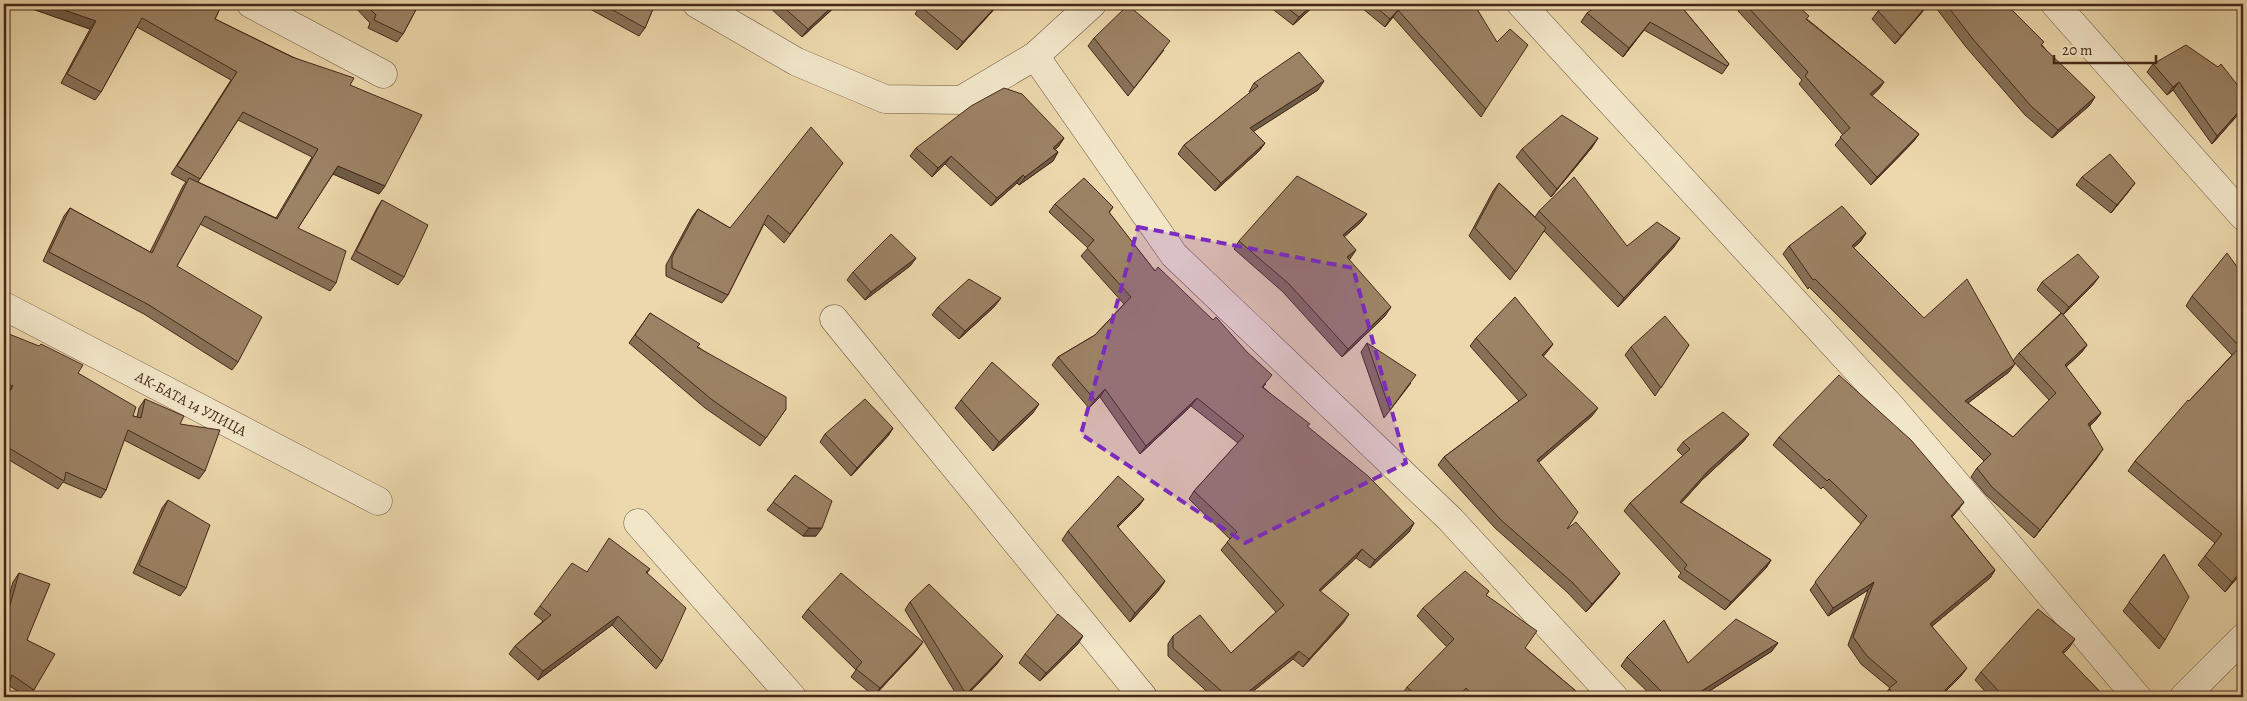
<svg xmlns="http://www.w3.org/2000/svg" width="2247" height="701" viewBox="0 0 2247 701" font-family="Alegreya,serif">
  <rect width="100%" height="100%" fill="#ebd8ac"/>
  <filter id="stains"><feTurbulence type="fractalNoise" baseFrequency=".004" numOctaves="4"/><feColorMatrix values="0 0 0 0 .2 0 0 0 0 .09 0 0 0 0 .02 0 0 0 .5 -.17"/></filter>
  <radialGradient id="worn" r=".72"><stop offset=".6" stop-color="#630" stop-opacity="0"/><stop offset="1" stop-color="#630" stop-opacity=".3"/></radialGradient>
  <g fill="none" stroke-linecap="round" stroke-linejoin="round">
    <defs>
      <g id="minor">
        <path d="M251,4L383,74"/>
        <path d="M697,4L797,62L885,99L961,100L1035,56L1092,4"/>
        <path d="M1521,4L1893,409L2137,697"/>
        <path d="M2055,4L2243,216"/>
        <path d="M1035,56L1174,255L1450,519L1614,697"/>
        <path id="s1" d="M4,306L378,501"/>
        <path d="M834,319L1143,697"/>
        <path d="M638,523L792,697"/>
        <path d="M2184,697L2243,638"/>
      </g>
    </defs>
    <use href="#minor" stroke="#6f533e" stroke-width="29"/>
    <use href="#minor" stroke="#f2e6c9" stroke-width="28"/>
  </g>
  <path fill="#867157" stroke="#462719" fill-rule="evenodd" d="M18,4H222L215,19L350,85L385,186L379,194L333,174L298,228L336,283L330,291L200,224L177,266L238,362L232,370L144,314L43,261L64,216L70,208L150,252L183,186L186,182L171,174L231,80L137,27L101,92L95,100L61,83L90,29ZM238,120L312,157L276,218L198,182Z
    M352,4H419L403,34L397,42L368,28L370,23Z
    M581,4H655L645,28L639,36Z
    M770,4H838L802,37L768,6Z
    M923,4H999L957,50L915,14L920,6Z
    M1021,4H1029L1026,8Z
    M1266,4H1316L1293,25Z
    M1357,4H1474L1486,109L1481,117L1393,17L1385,27Z
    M1545,4H1554L1550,9Z
    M1679,4L1729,64L1722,74L1644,30L1623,57L1581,22L1587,13Z
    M1743,4H1796L1807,19L1884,82L1878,90L1872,96L1919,134L1913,142L1871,185L1835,145L1843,135L1799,84L1802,80L1738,11Z
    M1889,4H1929L1895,44L1872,19L1878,11Z
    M1933,4H2006L2042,45L2090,105L2052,138L2025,115L1966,47Z
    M1094,38L1164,50L1128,96L1088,46Z
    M2153,64L2218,67L2243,92V109L2212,144L2173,90L2167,95L2147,72Z
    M1254,83L1318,90L1253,131L1265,143L1259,151L1215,191L1178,154L1184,145L1250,93L1249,92Z
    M1064,138L1058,147L1055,149L1058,152L1053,161L1019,185L1017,183L991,206L945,164L932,177L910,156L916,148Z
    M1593,146L1551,197L1516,157L1522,149Z
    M843,163L784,243L764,224L728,295L722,303L666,276V265L692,217L698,209L730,228Z
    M2082,177L2129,191L2111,213L2076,185Z
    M1499,183L1535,217L1539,211L1627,246L1674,247L1618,307L1544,231L1510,280L1469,236L1493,191Z
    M382,200L404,277L398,285L351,259L377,208Z
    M1055,204L1113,207L1109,213L1155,271L1266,384L1263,387L1414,523L1409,532L1370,568L1356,558L1320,591L1344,622L1303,667L1293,659L1246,697H1213L1168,656V644L1173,636L1231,653L1276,612L1221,550L1230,539L1189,499L1194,491L1238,443L1191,406L1140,454L1100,397L1089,408L1052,365L1058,357L1095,335L1124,304L1081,256L1088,248L1049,212Z
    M1361,222L1344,237L1350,259L1349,260L1385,316L1342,357L1283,292L1234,249L1239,241Z
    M1866,233L1860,242L1853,248L1924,318L2009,372L1968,403L2013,437L2049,400L2013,361L2019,353L2061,313L2037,290L2042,282L2093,285L2063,315L2087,345L2081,353L2066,367L2101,413L2095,421L2090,426L2097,458L2034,538L1986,495L1971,477L1977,468L1984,461L1809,287L1808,289L1783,254L1789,246Z
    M916,258L910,266L865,300L847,280L853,272Z
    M2243,275V571L2225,592L2198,565L2215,543L2128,471L2135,461L2189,401L2232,355L2186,306L2192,296Z
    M995,306L959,339L932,315L938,307Z
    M650,313L786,409L760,446L705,408L629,343Z
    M4,332L78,373L133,416L137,417L139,408L145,399L180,424L205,471L199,479L124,440L106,490L101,498L63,482L58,489L4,457V400L7,394L4,393Z
    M1476,338L1553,344L1543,356L1592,416L1538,462L1567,529L1620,573L1614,581L1586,612L1567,592L1495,528L1438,465L1444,457L1519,401L1470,346Z
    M1367,343L1411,383L1384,418L1361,352Z
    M1689,345L1655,396L1625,355L1631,347Z
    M961,400L1033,413L993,451L955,408Z
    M893,428L888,436L851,476L820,442L825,434Z
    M1749,434L1743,442L1702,480L1681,503L1771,560L1766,568L1725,610L1678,577L1681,573L1624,511L1630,503L1683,456L1677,450L1683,442Z
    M1779,437L1964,502L1952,517L1995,570L1990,578L1932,626L1961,676L1940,697H1884L1883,696L1890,688L1861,664L1848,645L1868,590L1828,616L1810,590L1861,524L1823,487L1821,489L1773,445Z
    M795,475L816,536H803L767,510Z
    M1144,499L1138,507L1118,527L1159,590L1130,622L1062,540L1068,531Z
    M168,500L186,588L180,596L133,573L162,508Z
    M2164,554L2165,640L2159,649L2123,611Z
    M650,569L647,573L662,661L656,669L612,625L538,680L509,654L515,646L543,621L534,614L540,606L586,572Z
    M19,573L27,640L34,690L29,697H27L8,685L4,695V615L13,582Z
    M1489,591L1486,595L1525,648L1583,697H1461L1460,696L1459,697H1403L1401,696L1407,687L1447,647L1417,616L1423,608Z
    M910,602L997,664L965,697H958L905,610Z
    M808,609L917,650L874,696L851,677L856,670L802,617Z
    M1078,644L1040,681L1019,663L1025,654Z
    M2069,648L2063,654L2105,697H1990L1975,680L1981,672Z
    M1772,651L1700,697H1653L1621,666L1627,657L1688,663Z"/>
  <path fill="#6d5c47" stroke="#462719" d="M18,4H47L96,21L90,29Z
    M835,4H838L802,37L808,29Z
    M998,4H999L957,50L963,42Z
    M1313,4H1316L1293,25L1299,17Z
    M1928,4H1929L1895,44L1901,36Z
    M1398,10L1393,17L1385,27L1390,19Z
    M1650,22L1644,30L1623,57L1629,48Z
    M1324,81L1318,90L1245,137L1250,128Z
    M1884,82L1878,90L1865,103L1870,94Z
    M2179,82L2173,90L2167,95L2173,87Z
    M2095,97L2090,105L2052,138L2058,130Z
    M2243,107V109L2212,144L2217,136Z
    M1919,134L1913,142L1871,185L1877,177Z
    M1064,138L1058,147L1048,156L1053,148Z
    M1598,138L1593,146L1551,197L1557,189Z
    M1265,143L1259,151L1215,191L1221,183Z
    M1058,152L1053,161L1019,185L1025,177Z
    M951,156L945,164L932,177L938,168Z
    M338,166L385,186L379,194L333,174Z
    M1023,175L1017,183L991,206L997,198Z
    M2135,183L2129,191L2111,213L2117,205Z
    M1367,214L1361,222L1337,243L1343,235Z
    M1866,233L1860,242L1846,254L1852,246Z
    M1680,238L1674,247L1618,307L1624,298Z
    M1356,250L1350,259L1341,266L1347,257Z
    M916,258L910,266L865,300L871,292Z
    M2099,277L2093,285L2063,315L2069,307Z
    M1001,298L995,306L959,339L965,331Z
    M1391,307L1385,316L1342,357L1348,349Z
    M1553,344L1547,352L1537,364L1542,355Z
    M2087,345L2081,353L2059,373L2065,365Z
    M2015,364L2009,372L1960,409L1965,401Z
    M4,383L13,386L7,394L4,393Z
    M1105,389L1100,397L1089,408L1095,400Z
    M1197,398L1191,406L1140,454L1146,446Z
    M1039,404L1033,413L993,451L999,442Z
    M1598,408L1592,416L1531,469L1537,460Z
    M2101,413L2095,421L2082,432L2088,424Z
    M893,428L888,436L851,476L857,468Z
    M1749,434L1743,442L1702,480L1675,510L1680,502L1708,471Z
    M2103,449L2097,458L2034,538L2040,530Z
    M1144,499L1138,507L1111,534L1117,526Z
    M1964,502L1958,510L1946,524L1951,516Z
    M1414,523L1409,532L1370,568L1375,560Z
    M809,528H822L816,536H803Z
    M1362,549L1356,558L1313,598L1319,590Z
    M1771,560L1766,568L1725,610L1731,602Z
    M2243,569V571L2225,592L2232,582Z
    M1995,570L1990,578L1925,632L1930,624Z
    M1620,573L1614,581L1586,612L1592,604Z
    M1165,581L1159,590L1130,622L1135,613Z
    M1874,582L1868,590L1828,616L1833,608Z
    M1349,614L1344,622L1303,667L1309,659Z
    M618,616L612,625L538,680L543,671Z
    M1083,636L1078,644L1040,681L1046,673Z
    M2075,639L2069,648L2056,661L2062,652Z
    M923,642L917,650L874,696L880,688Z
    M1778,643L1772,651L1700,697H1692Z
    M1299,651L1293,659L1246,697H1242Z
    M1003,656L997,664L965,697H964Z
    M1967,668L1961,676L1940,697H1938Z"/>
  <path fill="#9c8365" stroke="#462719" d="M47,4H222L215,19L292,57L354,78L350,85L422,115L385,186L338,166L298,228L346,251L336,283L205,216L177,266L262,317L238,362L149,305L49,252L70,208L152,253L189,178L277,219L318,149L243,112L200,179L177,166L237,72L142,18L101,92L67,74L96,21Z
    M365,4H419L403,34L374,20L376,15Z
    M602,4H655L645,28Z
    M780,4H835L808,29Z
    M923,4H998L963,42L920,6Z
    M1282,4H1313L1299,17Z
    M1372,4H1474L1497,42L1510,29L1528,45L1486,109L1398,10L1390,19Z
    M1600,4H1679L1729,64L1727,66L1650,22L1629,48L1587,13Z
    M1745,4H1796L1809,16L1806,19L1884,82L1870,94L1919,134L1877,177L1840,137L1850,128L1805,76L1808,72Z
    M1889,4H1928L1901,36L1878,11Z
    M1946,4H2006L2044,42L2041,45L2095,97L2058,130L2031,106L1972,38Z
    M1128,5L1170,41L1134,88L1094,38Z
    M2186,45L2218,67L2221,64L2243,92V107L2217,136L2179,82L2173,87L2153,64Z
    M1299,52L1324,81L1250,128L1265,143L1221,183L1184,145L1258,86L1254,83Z
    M1004,88L1022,94L1064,138L1053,148L1058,152L1025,177L1023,175L997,198L951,156L938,168L916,148L971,106Z
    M1562,115L1598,138L1557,189L1522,149Z
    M811,127L843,163L790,234L768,215L728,295L672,268V257L698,209L730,228Z
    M2110,154L2135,183L2117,205L2082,177Z
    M1297,176L1367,214L1343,235L1356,250L1347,257L1391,307L1348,349L1289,284L1239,241Z
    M1574,177L1627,246L1657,222L1680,238L1624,298L1539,211Z
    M1084,178L1113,207L1109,212L1155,271L1158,267L1213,320L1216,317L1247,352L1272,375L1262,387L1310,424L1307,426L1368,476L1414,523L1375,560L1362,549L1319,590L1349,614L1309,659L1299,651L1242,697H1228L1173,648V636L1200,615L1231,653L1284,605L1227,542L1237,532L1194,491L1244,436L1197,398L1146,446L1105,389L1095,400L1058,357L1095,335L1131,297L1087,248L1094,240L1055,204Z
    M1499,183L1546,228L1516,272L1475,228Z
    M382,200L428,225L404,277L356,251Z
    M1842,206L1866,233L1852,246L1924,318L1967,279L2015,364L1965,401L2013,437L2056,393L2019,353L2062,313L2087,345L2065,365L2101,413L2088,424L2103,449L2040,530L1992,487L1977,468L1991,454L1815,279L1813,280L1789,246Z
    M891,234L916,258L871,292L853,272Z
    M2227,253L2243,275V569L2232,582L2205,556L2222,534L2135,461L2188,400L2189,401L2240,347L2192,296Z
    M2078,254L2099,277L2069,307L2042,282Z
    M969,279L1001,298L965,331L938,307Z
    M1515,297L1553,344L1542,355L1598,408L1537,460L1578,512L1567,529L1576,522L1620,573L1592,604L1573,583L1501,520L1444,457L1527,395L1476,338Z
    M650,313L700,344L697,347L786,397V409L766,438L711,399L635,335Z
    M1665,316L1689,345L1661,388L1631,347Z
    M4,332L39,346L41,344L83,365L78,373L136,407L133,416L141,418L145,399L184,416L180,424L220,430L205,471L128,430L106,490L66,472L64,481L4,445V401L13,386L4,383Z
    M1367,343L1416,375L1390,410Z
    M992,362L1039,404L999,442L961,400Z
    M1839,375L1911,440L1964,502L1951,516L1995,570L1930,624L1967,668L1938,697H1895L1889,688L1897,682L1867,656L1853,637L1874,582L1833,608L1815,582L1867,516L1829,479L1827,481L1779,437Z
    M865,399L893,428L857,468L825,434Z
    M1723,412L1749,434L1708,471L1680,502L1771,560L1731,602L1684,569L1687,565L1630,503L1690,449L1683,442Z
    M795,475L832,501L822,528H809L773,502Z
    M1118,476L1144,499L1117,526L1165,581L1135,613L1068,531Z
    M168,500L210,525L186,588L139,565Z
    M609,538L650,569L646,572L686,608L662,661L618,616L543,671L515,646L551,615L540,606L572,563L587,572Z
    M2164,554L2189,597L2165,640L2129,602Z
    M1465,571L1489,591L1486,595L1537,631L1525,648L1583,697H1474L1466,688L1458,697H1418L1407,687L1454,639L1423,608Z
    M19,573L50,584L27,640L55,654L34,690L12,675L4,695V626Z
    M841,573L923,642L880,688L856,669L862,662L808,609Z
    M929,584L1003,656L966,694L910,602Z
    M2038,609L2075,639L2062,652L2105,697H2004L1981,672Z
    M1058,614L1083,636L1046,673L1025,654Z
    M1736,619L1778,643L1692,697H1667L1627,657L1664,620L1688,663Z
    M1045,693L1049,697H1041Z"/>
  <path fill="#7b2cbf" fill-opacity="0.2" stroke="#7b2cbf" stroke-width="4" stroke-dasharray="10 6" stroke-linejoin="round" d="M1138,227L1353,268L1406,463L1245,543L1081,434Z"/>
  <g text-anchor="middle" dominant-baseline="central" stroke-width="4" stroke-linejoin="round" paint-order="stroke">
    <g font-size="15" fill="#462719" stroke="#f2e6c9">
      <text stroke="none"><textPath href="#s1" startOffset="211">АК-БАТА 14 УЛИЦА</textPath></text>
    </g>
  </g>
  <rect width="2247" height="701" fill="none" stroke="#ebd8ac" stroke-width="20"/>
  <rect x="5" y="5" width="2237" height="691" fill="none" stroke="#462719" stroke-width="2.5"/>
  <rect x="10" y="10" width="2227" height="681" fill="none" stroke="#462719"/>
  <path d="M2054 55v8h102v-8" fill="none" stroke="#462719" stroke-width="2.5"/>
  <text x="2062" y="55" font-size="15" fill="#462719" stroke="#f2e6c9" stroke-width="4" paint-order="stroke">20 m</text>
  <rect width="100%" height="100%" filter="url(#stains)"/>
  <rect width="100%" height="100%" fill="url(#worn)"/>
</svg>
